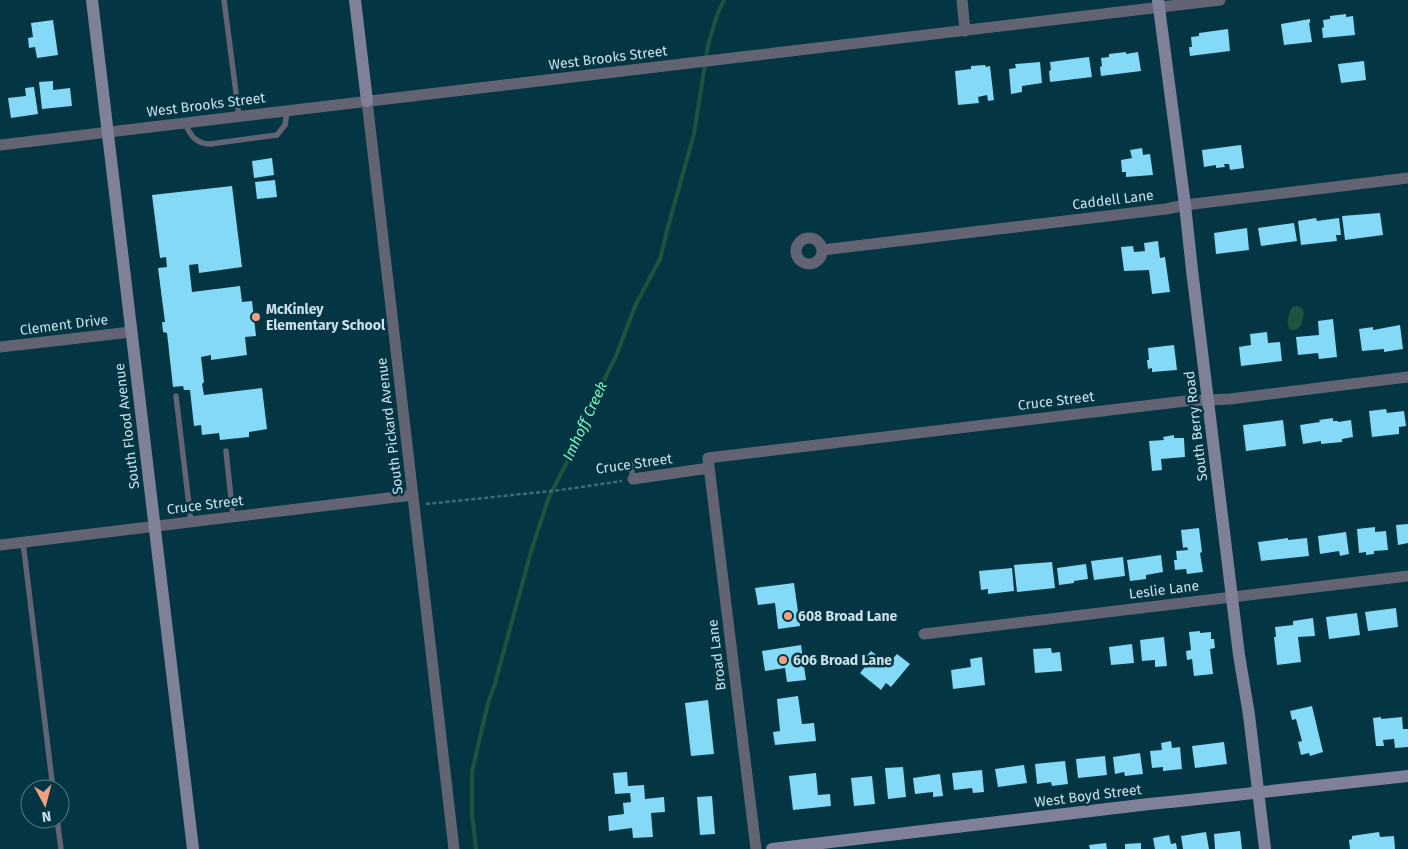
<svg xmlns="http://www.w3.org/2000/svg" width="1408" height="849" viewBox="0 0 1408 849" font-family="'Fira Sans',sans-serif">
  <rect width="100%" height="100%" fill="#043543"/>
  <path fill="#1e543e" d="M1293,306H1298L1303,309C1307,331 1285,339 1288,318C1289,313 1290,310 1293,306Z"/>
  <g fill="none" stroke-linecap="round" stroke-linejoin="round">
    <path stroke="#1e543e" stroke-width="4" d="M476,849L472,814V772L488,703L494,687L532,548L549,497L566,464L592,404L616,356L636,304L660,259L668,227L694,134L708,45L717,15L724,0"/>
  </g>
  <path fill="#84d9f7" d="M1346,14V17L1353,16L1355,35L1323,38L1322,28L1324,27L1323,20L1330,19V16Z
    M1310,19V23H1309L1312,42L1284,45L1281,24Z
    M53,20L58,55L37,58L35,47L29,48L28,38L33,37L31,23Z
    M1228,29L1230,51L1190,56L1189,47H1192L1191,37L1199,36V33Z
    M1126,52V54L1138,52L1141,71L1101,76L1100,67L1102,66L1101,58L1109,57V54Z
    M1089,57L1092,77L1050,82L1049,71L1051,70L1050,62Z
    M1364,61L1366,80L1341,83L1338,64Z
    M1040,62L1042,83L1022,86V92L1011,94L1009,69L1016,68L1015,64Z
    M985,65L986,67L990,66L994,100L988,101L987,95L978,97L979,103L958,105L955,71L971,69V66Z
    M53,81V90L70,88L72,106L42,109L39,82Z
    M34,87L38,114L11,118L8,98L26,96L25,88Z
    M1241,145L1244,168L1230,170L1229,164H1224L1225,167L1216,168V165L1204,167L1202,150Z
    M1142,148L1143,155L1150,154L1153,175L1126,177V172H1122L1121,160L1132,158L1130,150Z
    M272,158L274,175L254,178L252,161Z
    M275,180L277,197L257,199L255,182Z
    M232,186L242,267L199,273L198,264L189,265L192,292L240,286L242,302L252,301L256,336L245,337L247,355L211,360V355L201,357L204,382L202,384L204,395L262,388L267,429L249,432V437L220,440L219,433L202,435L201,425L194,426L190,390H184L183,386L173,387L167,333L163,332L162,322H165L158,268L167,267L166,257L160,258L152,195Z
    M1380,213L1383,235L1345,240L1342,216Z
    M1316,218L1317,221L1339,218L1341,235H1336L1337,241L1301,245L1298,221Z
    M1294,223L1297,241L1261,246L1258,228Z
    M1247,228L1249,250L1216,254L1214,233Z
    M1158,241L1160,258L1165,257L1170,292L1152,294L1149,270L1124,271L1121,247L1133,246L1134,252L1145,251L1144,243Z
    M1333,319L1337,357L1319,359L1318,353L1298,355L1296,337L1319,335L1318,321Z
    M1400,325L1403,349L1384,352V349L1362,351L1359,329L1373,327V330Z
    M1267,332L1268,343L1280,342L1282,361L1241,366L1239,347L1251,345L1250,334Z
    M1174,345L1177,370L1152,372V368L1148,369L1147,360H1149L1148,348Z
    M1386,409L1387,413L1404,411L1406,426L1399,427V434L1372,437L1369,411Z
    M1333,418V421H1338V422L1351,420L1353,437L1342,439V442L1321,444V441L1303,444L1300,425L1320,422L1319,420Z
    M1283,420L1286,446L1246,451L1243,425Z
    M1174,435V438H1184L1185,457L1161,459L1162,470L1152,471L1149,441L1164,440L1163,437Z
    M1408,524V543L1398,545L1396,525Z
    M1375,527V532L1386,531L1388,550L1374,551V554L1366,555V552L1359,553L1357,529Z
    M1199,528L1202,552L1200,553L1203,572L1187,574L1186,569L1175,570L1174,560H1177L1176,551L1188,550L1187,547L1183,548L1181,530Z
    M1346,532L1349,554L1340,556L1339,551L1320,554L1318,536Z
    M1288,538V540L1307,538L1309,556L1261,561L1258,542Z
    M1161,555L1163,572L1146,575V579L1130,581L1127,560Z
    M1123,557L1125,576L1094,580L1091,561Z
    M1052,562L1055,588L1017,592L1014,565Z
    M1086,564L1088,579L1074,581V583L1059,585L1057,568Z
    M1012,568L1014,591L988,594V589L981,590L979,571Z
    M794,583L800,626L778,629L775,603L758,605L755,588Z
    M1396,608L1398,627L1368,631L1365,612Z
    M1357,613L1360,635L1329,639L1326,617Z
    M1313,618L1315,636L1298,637L1301,662L1277,665L1274,637H1276L1275,627L1293,625V621Z
    M1200,631V633L1211,632V639H1214L1215,648L1210,649L1213,674L1194,676L1192,659L1187,660L1186,651L1191,650L1189,632Z
    M1164,637L1167,666L1155,667V660L1142,661L1140,640Z
    M1132,644L1134,663L1111,665L1109,647Z
    M801,645L806,680L787,682L785,668L765,671L762,651Z
    M1051,648L1052,653L1060,652L1062,671L1035,673L1033,649Z
    M871,651L888,664L897,654L910,664L891,687L886,683L881,690L860,673L869,662L865,658Z
    M982,657L985,685L953,689L951,670L971,667L970,659Z
    M798,696L802,724L814,723L816,741L775,745L773,732L780,731L777,699Z
    M708,700L714,754L691,756L685,703Z
    M1312,706L1323,752L1310,756L1309,753L1301,755L1298,742L1302,741L1296,719L1292,720L1290,711Z
    M1381,717V719L1402,717L1403,729H1408V747L1395,748L1394,739L1383,740L1384,746H1376L1373,718Z
    M1171,741L1172,748L1180,747L1182,769L1163,771V767L1152,768L1150,751L1162,750L1161,743Z
    M1224,742L1227,764L1195,768L1192,746Z
    M1140,753L1143,774L1125,776L1124,772L1115,774L1113,757Z
    M1105,756L1107,775L1078,778L1076,759Z
    M1065,761L1068,784L1052,786L1051,782L1037,784L1035,764Z
    M1024,765L1027,783L998,787L995,769Z
    M903,767L906,797L888,799L885,768Z
    M982,770L984,792L973,793L972,788L954,790L952,773Z
    M627,772L628,786L644,785L645,799L664,797L665,812L651,813L653,837L633,838L632,828L609,831L608,816L624,814L623,803L631,802L630,793L615,794L613,773Z
    M816,773L818,795L830,794L831,806L793,810L789,776Z
    M940,774L943,796L933,797V792L915,794L913,778Z
    M872,776L875,804L854,806L851,778Z
    M712,796L715,834L700,835L697,797Z
    M1240,831L1242,849H1215L1214,834Z
    M1206,832L1209,849H1183L1181,836Z
    M1379,832L1380,837L1394,836L1395,849H1350L1349,840L1352,839V836Z
    M1169,835L1171,844L1176,843L1177,849H1155L1153,838Z
    M1106,843L1107,849H1090L1089,845Z
    M1141,843V849H1125V844Z"/>
  <g fill="none" stroke-linecap="round" stroke-linejoin="round">
    <path stroke="#416a77" stroke-width="2.5" stroke-dasharray="4 2.5" stroke-linecap="butt" d="M426,504L561,490L622,481"/>
    <path stroke="#636473" stroke-width="5.5" d="M224,0L239,116
      M185,123C190,135 196,144 210,144L277,135L285,125L287,111
      M176,396L191,522
      M226,451L233,517
      M631,464L633,479
      M23,542L53,789
      M57,819L61,849"/>
    <path stroke="#636473" stroke-width="11" d="M962,0L965,31
      M367,101L454,849
      M0,145L1220,0
      M796 251a13 13 0 1 1 26 0a13 13 0 1 1-26 0Z
      M822,250L1166,209L1185,205L1408,178
      M0,347L131,332
      M633,479L709,468
      M0,545L413,495
      M924,634L1408,576
      M756,849L708,458L1186,401L1230,399L1408,377"/>
    <path stroke="#808199" stroke-width="12" d="M92,0L193,849
      M355,0L367,101
      M1158,0L1185,205L1192,270L1239,655L1249,715L1265,849
      M772,849L1149,804L1180,801L1408,776"/>
  </g>
  <g fill="#f2a07f" stroke="#043543" stroke-width="2">
    <circle cx="256" cy="317" r="5"/>
    <circle cx="788" cy="616" r="5"/>
    <circle cx="783" cy="660" r="5"/>
  </g>
  <g text-anchor="middle" dominant-baseline="central" stroke-width="5" stroke-linejoin="round" paint-order="stroke">
    <g font-size="14" fill="#c9e0e9" stroke="#043543">
      <text transform="translate(608 58) rotate(-7)">West Brooks Street</text>
      <text transform="translate(206 105) rotate(-7)">West Brooks Street</text>
      <text transform="translate(1113 200) rotate(-7)">Caddell Lane</text>
      <text transform="translate(64 325) rotate(-7)">Clement Drive</text>
      <text transform="translate(1056 401) rotate(-7)">Cruce Street</text>
      <text transform="translate(127 426) rotate(-97)">South Flood Avenue</text>
      <text transform="translate(390 426) rotate(-97)">South Pickard Avenue</text>
      <text transform="translate(1196 426) rotate(-97)">South Berry Road</text>
      <text transform="translate(634 464) rotate(-8)">Cruce Street</text>
      <text transform="translate(205 505) rotate(-7)">Cruce Street</text>
      <text transform="translate(1164 590) rotate(-7)">Leslie Lane</text>
      <text transform="translate(717 655) rotate(-97)">Broad Lane</text>
      <text transform="translate(1088 796) rotate(-7)">West Boyd Street</text>
    </g>
    <g font-size="14" font-weight="bold" fill="#c9e0e9" stroke="#043543" text-anchor="start">
      <text x="266" y="309">McKinley<tspan x="266" dy="16">Elementary School</tspan></text>
      <text x="798" y="616">608 Broad Lane</text>
      <text x="793" y="660">606 Broad Lane</text>
    </g>
    <g font-size="15" font-style="italic" fill="#72f8be" stroke="#043543">
      <text transform="translate(585 421) rotate(-65)">Imhoff Creek</text>
    </g>
  </g>
  <g transform="translate(45 804) rotate(173)"><circle r="24" fill="#043543" stroke="#537985"/>
  <path d="M0-4L9 19L0 12L-9 19Z" fill="#f2a07f"/>
  <text y="-8" font-size="14" font-weight="bold" text-anchor="middle" fill="#c9e0e9">N</text>
  </g>
</svg>
